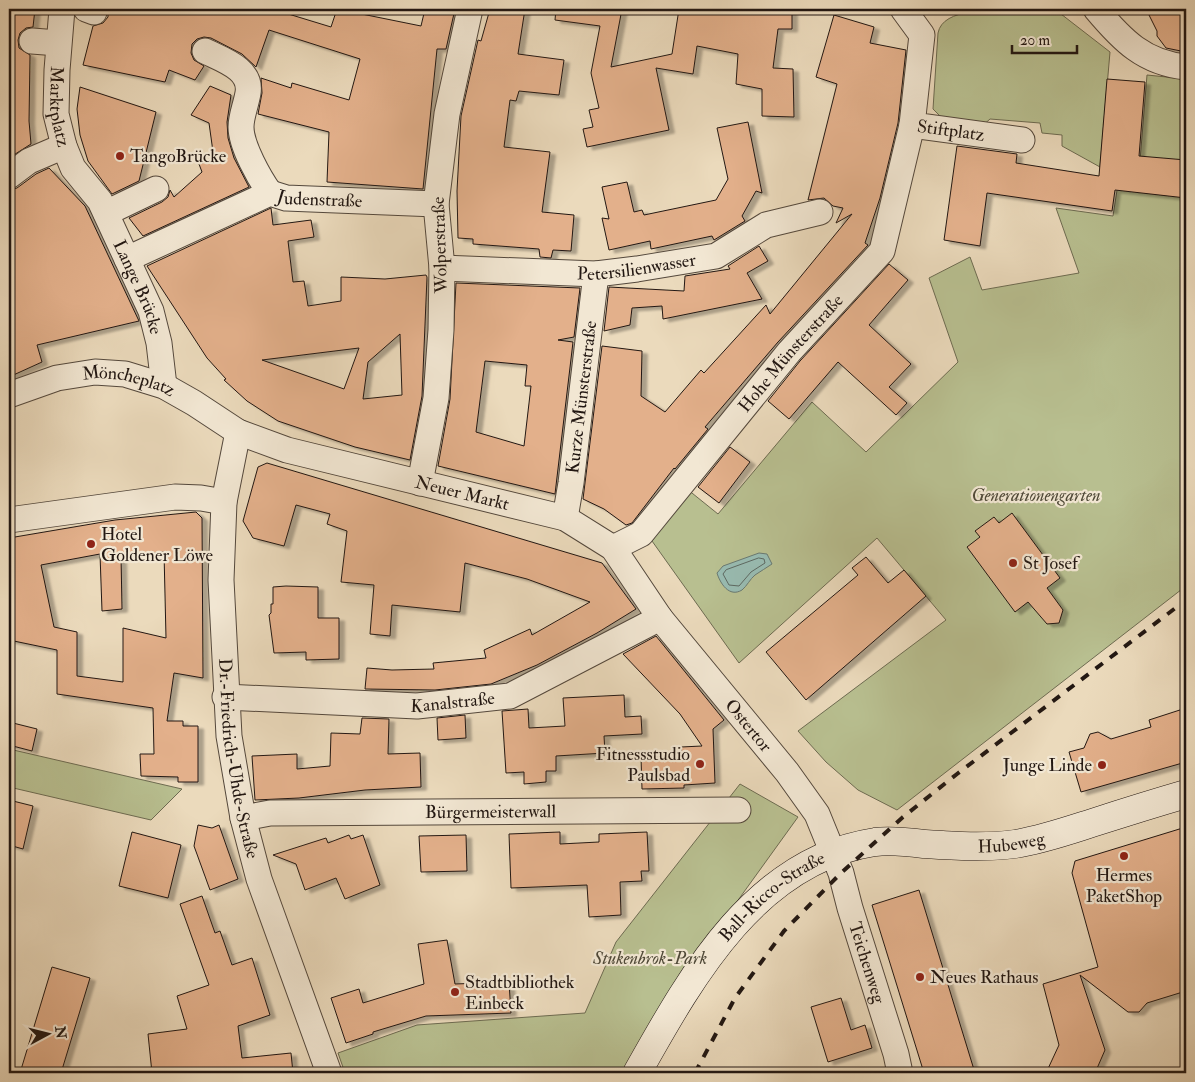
<svg xmlns="http://www.w3.org/2000/svg" width="1195" height="1082" viewBox="0 0 1195 1082" font-family="'IM FELL Double Pica',serif">
  <defs>
    <filter id="shadow"><feDropShadow dx="5.5" dy="3" stdDeviation="1" flood-color="#0004"/></filter>
  </defs>
  <rect width="100%" height="100%" fill="#ebdabc"/>
  <filter id="stains"><feTurbulence type="fractalNoise" baseFrequency=".004" numOctaves="4"/><feColorMatrix values="0 0 0 0 .2 0 0 0 0 .09 0 0 0 0 .02 0 0 0 .5 -.17"/></filter>
  <radialGradient id="worn" r=".72"><stop offset=".6" stop-color="#630" stop-opacity="0"/><stop offset="1" stop-color="#630" stop-opacity=".3"/></radialGradient>
  <path fill="#b8bf90" stroke="#6d6b51" d="M1014,9H1046L1061,14L1110,52L1100,167L1062,146V135L1042,133L1040,123L990,119L981,127L942,118L933,109L938,33C943,7 993,11 1014,9Z
    M1147,75L1186,79V586L897,810L858,790L826,762L798,731L946,620L877,538L739,663L652,541L687,489L718,514L812,402L866,452L958,362L929,278L970,257L982,290L1079,273L1056,208L1113,216L1120,171L1139,173Z
    M9,749L182,789L151,820L9,787Z
    M740,784L798,817L679,982L625,1073H345L338,1053L417,1025L585,1013L616,942Z"/>
  <path fill="#98bbb1" stroke="#697971" d="M759,553L767,554L772,564C766,568 761,571 755,575C750,579 747,586 742,590C729,598 720,583 717,573L723,566Z"/>
  <g fill="none" stroke-linecap="round" stroke-linejoin="round">
    <path stroke="#5d6962" stroke-width="1" d="M759,558L764,559L765,563L751,572L739,586L729,585L723,574L726,570Z"/>
  </g>
  <path fill="#e3b08b" stroke="#221712" fill-rule="evenodd" filter="url(#shadow)" d="M9,9H35L33,27L26,28L20,33L18,40L19,48L30,55L29,121L31,144L9,158Z
    M108,9H272L331,27L337,9L421,26L425,9H455L446,49H437L423,189L327,182L329,132L258,114L262,93L261,78L291,88L292,83L349,100L360,59L269,30L256,67L242,54L211,38L204,37L197,39L192,44L191,53L194,60L204,66L195,80L169,70L165,82L83,65L93,26L103,23L108,17Z
    M490,9H525L518,54L564,60L559,95L519,91L516,101L510,100L504,147L550,152L542,212L574,215L571,251L553,250L551,258L540,257L539,249L473,244V239L458,238L457,191L461,116L478,40L481,41Z
    M556,9H622L611,67L672,54L679,9H792V29H778L773,68L793,69L794,117L762,116V89L736,84L738,54L697,46L693,74L656,68L669,130L587,147L583,129L593,127L589,110L599,108L591,73L600,26L555,20Z
    M1146,9H1186V52L1166,48L1157,36V31Z
    M834,15L874,27L870,43L906,50L898,123L880,198L865,243L868,245L778,342L705,427L708,429L675,469L674,468L632,523L626,525L604,509L583,499L602,346L642,351L641,396L665,412L701,370L704,373L766,305L770,314L852,214L836,223L843,208L833,206L824,198L808,200L837,84L816,77Z
    M1107,79L1145,82L1139,156L1186,160V198L1115,190L1112,211L987,193L980,246L944,240L957,146L1017,154L1016,163L1099,176Z
    M210,86L231,95L227,122L228,138L234,158L249,187L143,236L129,218L162,202L168,197L170,190L174,197L202,172L199,164L214,159L209,123L191,115Z
    M80,87L156,112L139,181L112,194L88,161L80,135L77,109Z
    M748,122L762,193L756,191L742,216L745,221L714,240L712,236L651,249L650,241L609,250L602,218L609,219L602,187L627,182L634,212L642,210L644,215L716,200L728,179L717,128Z
    M49,168L85,206L139,321L37,345L42,362L9,377V190L17,188L36,174Z
    M271,208L273,225L311,220L314,237L288,241L293,282L304,281L308,306L341,301V277L385,279L426,275L427,277L422,396L410,460L355,447L278,421L247,401L224,380L226,379L207,358L147,266ZM400,334L402,395L363,399L368,362ZM359,348L344,389L262,360Z
    M759,246L768,261L747,273L762,299L663,319L662,306L632,308L630,325L604,331L609,287L684,291L685,276L730,269L728,266Z
    M889,264L908,280L869,325L911,364L889,387L907,403L896,415L838,362L789,419L768,401L800,361Z
    M456,283L580,288L574,337L558,340L573,342L555,494L438,466L450,399ZM485,361L527,365L525,386H531L524,446L476,432Z
    M730,447L750,462L719,503L698,487Z
    M267,463L602,563L636,609L597,633L537,665L491,684L435,690L365,689L367,668L392,670L434,669L433,663L486,658L484,650L530,629L532,635L590,602L527,579L465,563L460,612L392,605L390,636L370,634L374,585L341,582L347,531L327,524L330,514L296,505L284,546L253,538L243,521L258,467Z
    M196,512L202,518L203,678L174,673L167,721H183V726H198V782H178V777L141,776L140,754H154L153,708L57,694V650L9,640V538L115,520ZM164,552L166,638L123,628V682L77,676V632L54,627L41,565L100,554L102,611L122,609L121,556Z
    M1012,513L1060,578L1047,588L1063,610L1059,623L1047,624L1028,602L1015,612L967,547L980,537L975,531L994,517L999,523Z
    M866,557L888,583L904,570L926,596L806,700L766,652L858,575L852,568Z
    M286,586L318,587V618H339V659L306,660V652L274,653L269,615L271,613V604H273V587Z
    M656,636L724,720L713,729L715,783L684,785V788L642,789L641,757L682,756L681,747L702,746L680,714L623,654Z
    M624,695L625,717L641,716L642,734L604,736L605,753L556,756V771H546V782L524,784V772L506,773L502,711L528,709L529,728L565,726L563,698Z
    M1186,708V762L1081,792L1069,752L1084,748L1090,734L1098,732L1111,739L1151,727L1149,720Z
    M465,715L466,738L438,740L437,718Z
    M362,718L389,719L388,754L420,753L421,787L365,790L299,798L255,800L252,756L297,754V769L330,766L331,733L360,734Z
    M9,722L37,729L32,751L9,745Z
    M9,800L33,806L23,849L9,845Z
    M198,825L212,828L219,825L238,879L210,890L194,846Z
    M1186,827V991L1147,1003L1139,1012H1128L1080,975L1105,1050L1095,1073H1046L1059,1045L1043,984L1098,967L1072,873L1075,861Z
    M132,832L181,845L168,898L119,886Z
    M560,832V844L599,842V834L647,832L649,871H641L642,881L620,882L621,915L589,917L587,885L511,888L509,834Z
    M349,835L351,839L363,835L380,885L345,899L336,878L305,890L296,864L273,855L326,838L328,843Z
    M466,835L467,871L421,872L419,836Z
    M919,890L975,1073H924L872,905Z
    M202,896L215,933L220,931L232,965L252,958L270,1015L238,1026L242,1058L291,1053L293,1073H152L148,1034L187,1029L177,996L209,985L180,904Z
    M447,940L455,984L509,982L511,1013L426,1016L373,1032V1034L346,1043L331,998L359,989L363,1003L424,984L418,944Z
    M52,967L90,978L61,1073H20Z
    M841,998L851,1030L865,1025L872,1048L828,1062L811,1007Z"/>
  <g fill="none" stroke-linecap="round" stroke-linejoin="round">
    <defs>
      <g id="street">
        <path id="s1" d="M62,9L57,70L56,114L64,146L73,168L100,201L151,311L159,343L164,386"/>
        <path d="M86,9L94,12"/>
        <path id="s2" d="M903,9L922,35L912,125L1022,140"/>
        <path d="M1096,9C1122,40 1144,63 1186,67"/>
        <path d="M32,41L58,43"/>
        <path d="M205,51C223,60 252,69 248,93C246,105 241,116 241,127C241,146 260,179 270,193"/>
        <path d="M9,176L29,161L64,146"/>
        <path d="M106,213L156,189"/>
        <path id="s3" d="M127,259L270,193L286,198L436,204"/>
        <path id="s4" d="M442,268L596,274L637,269L716,256L766,225L820,212"/>
        <path id="s5" d="M9,395L57,378L95,372L125,374L164,386L194,403L238,432L287,450L565,518L613,548L660,618L787,772L817,814L841,873L850,908L896,1054L900,1073"/>
        <path id="s6" d="M238,432L224,502L221,580L229,736L243,818L259,879L329,1073"/>
        <path d="M420,483L436,398L441,330L442,268L436,204L447,114L470,9"/>
        <path id="s7" d="M565,518L571,483L596,274"/>
        <path d="M9,520L175,497L201,498L224,502"/>
        <path id="s8" d="M613,548L641,534L789,352L882,251L912,125"/>
        <path id="s9" d="M225,697L417,706L510,696L660,618"/>
        <path id="s10" d="M243,818L270,813L738,810"/>
      </g>
      <g id="secondary">
        <path id="s11" d="M637,1073C691,977 755,860 875,842C891,840 908,842 924,844C955,846 985,848 1015,844C1041,840 1067,831 1092,823C1123,813 1155,803 1186,794"/>
      </g>
    </defs>
    <use href="#street" stroke="#54483c" stroke-width="27"/>
    <use href="#secondary" stroke="#221712" stroke-width="29"/>
    <use href="#street" stroke="#f2e7d3" stroke-width="25"/>
    <use href="#secondary" stroke="#f2e7d3" stroke-width="28"/>
    <path stroke="#221712" stroke-width="4" stroke-dasharray="9 9" stroke-linecap="butt" d="M695,1073L735,998L784,931L841,873L903,817L957,774L1186,600"/>
  </g>
  <g fill="#8f2418" stroke="#f2e7d3" stroke-width="2">
    <circle cx="120" cy="156" r="5"/>
    <circle cx="91" cy="544" r="5"/>
    <circle cx="1013" cy="563" r="5"/>
    <circle cx="700" cy="764" r="5"/>
    <circle cx="1102" cy="765" r="5"/>
    <circle cx="1124" cy="856" r="5"/>
    <circle cx="920" cy="977" r="5"/>
    <circle cx="455" cy="992" r="5"/>
  </g>
  <g text-anchor="middle" dominant-baseline="central" stroke-width="4.5" stroke-linejoin="round" paint-order="stroke">
    <g font-size="18" fill="#221712" stroke="#f2e7d3">
      <text stroke="none"><textPath href="#s1" startOffset="98">Marktplatz</textPath></text>
      <text stroke="none"><textPath href="#s2" startOffset="162">Stiftplatz</textPath></text>
      <text stroke="none"><textPath href="#s3" startOffset="208">Judenstraße</textPath></text>
      <text transform="translate(440 245) rotate(-92)">Wolperstraße</text>
      <text stroke="none"><textPath href="#s4" startOffset="195">Petersilienwasser</textPath></text>
      <text stroke="none"><textPath href="#s1" startOffset="299">Lange Brücke</textPath></text>
      <text stroke="none"><textPath href="#s8" startOffset="266">Hohe Münsterstraße</textPath></text>
      <text stroke="none"><textPath href="#s5" startOffset="124">Möncheplatz</textPath></text>
      <text stroke="none"><textPath href="#s7" startOffset="122">Kurze Münsterstraße</textPath></text>
      <text stroke="none"><textPath href="#s5" startOffset="480">Neuer Markt</textPath></text>
      <text stroke="none"><textPath href="#s9" startOffset="228">Kanalstraße</textPath></text>
      <text stroke="none"><textPath href="#s5" startOffset="866">Ostertor</textPath></text>
      <text stroke="none"><textPath href="#s6" startOffset="329">Dr.-Friedrich-Uhde-Straße</textPath></text>
      <text stroke="none"><textPath href="#s10" startOffset="248">Bürgermeisterwall</textPath></text>
      <text stroke="none"><textPath href="#s11" startOffset="481">Hubeweg</textPath></text>
      <text stroke="none"><textPath href="#s11" startOffset="225">Ball-Ricco-Straße</textPath></text>
      <text stroke="none"><textPath href="#s5" startOffset="1135">Teichenweg</textPath></text>
    </g>
    <g font-size="18" fill="#221712" stroke="#f2e7d3" text-anchor="start">
      <text x="130" y="156">TangoBrücke</text>
      <text x="101" y="534">Hotel<tspan x="101" dy="21">Goldener Löwe</tspan></text>
      <text x="1023" y="563">St Josef</text>
      <text x="690" y="754" text-anchor="end">Fitnessstudio<tspan x="690" dy="21">Paulsbad</tspan></text>
      <text x="1092" y="765" text-anchor="end">Junge Linde</text>
      <text x="1124" y="875" text-anchor="middle">Hermes<tspan x="1124" dy="21">PaketShop</tspan></text>
      <text x="930" y="977">Neues Rathaus</text>
      <text x="465" y="982">Stadtbibliothek<tspan x="465" dy="21">Einbeck</tspan></text>
    </g>
    <g font-size="18" font-style="italic" fill="#4f4938" stroke="#f2e7d3">
      <text x="1036" y="495">Generationengarten</text>
      <text x="650" y="958">Stukenbrok-Park</text>
    </g>
  </g>
  <rect width="1195" height="1082" fill="none" stroke="#ebdabc" stroke-width="30"/>
  <rect x="10" y="10" width="1175" height="1062" fill="none" stroke="#221712" stroke-width="2.5"/>
  <rect x="15" y="15" width="1165" height="1052" fill="none" stroke="#221712"/>
  <g transform="translate(48 1034) rotate(83)" stroke="#f2e7d3" stroke-width="4" paint-order="stroke">
  <path d="M0-4L9 19L0 12L-9 19Z" fill="#221712"/>
  <text y="-8" font-size="14" font-weight="bold" text-anchor="middle" fill="#221712">N</text>
  </g>
  <path d="M1012 45v8h65v-8" fill="none" stroke="#221712" stroke-width="2.5"/>
  <text x="1020" y="45" font-size="15" fill="#221712" stroke="#f2e7d3" stroke-width="4" paint-order="stroke">20 m</text>
  <rect width="100%" height="100%" filter="url(#stains)"/>
  <rect width="100%" height="100%" fill="url(#worn)"/>
</svg>
